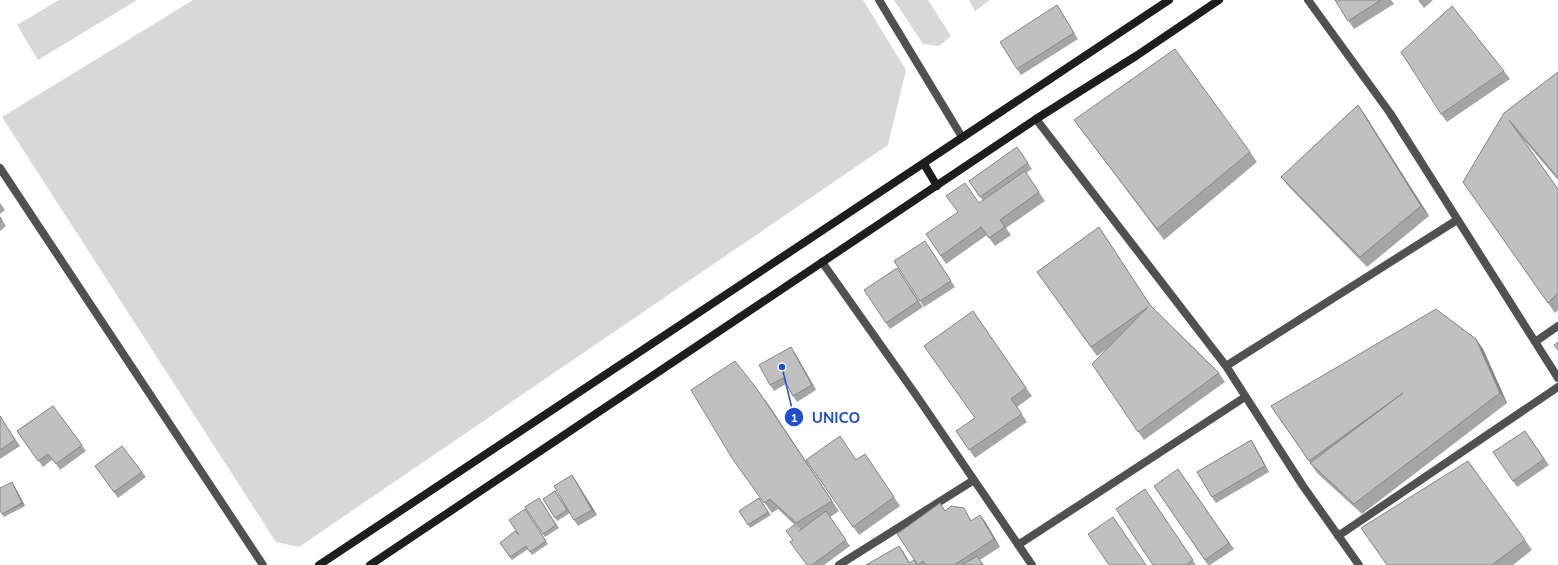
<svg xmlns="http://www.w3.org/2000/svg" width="1558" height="565" viewBox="0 0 1558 565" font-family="Mulish,sans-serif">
  <rect width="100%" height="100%" fill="#fff"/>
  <path fill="#d8d8d8" d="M59,0H137L38,60L17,25Z
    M193,0H863L906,70L888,145L299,547L276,542L2,117Z
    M894,0H928L951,36L939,46L923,44Z
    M969,0H990L975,11Z"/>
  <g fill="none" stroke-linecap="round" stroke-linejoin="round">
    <path stroke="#515151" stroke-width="8" d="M879,0L962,137"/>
    <path stroke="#515151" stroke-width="8" d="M1308,0L1390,113L1558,378
      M1036,119L1226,366L1303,486L1359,565
      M0,168L263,565
      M822,262L916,395L1032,565
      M1535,342L1558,326
      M1226,366L1457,220
      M1338,536L1558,387
      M1018,545L1245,397
      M839,565L974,480"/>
    <path stroke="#1e1e1e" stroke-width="8" d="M924,164L937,186
      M319,565L1169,0
      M370,565L1036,119L1136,56L1219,0"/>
  </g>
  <path fill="#a5a5a5" d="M1335,0H1391L1394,4L1354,29Z
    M1418,0H1433L1424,8Z
    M1057,5L1078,39L1021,75L1017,69Z
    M1504,71L1510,79L1447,122L1441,114Z
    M1558,72V180L1516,131L1558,189V310L1555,313L1463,182Z
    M1358,105L1365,115L1429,216L1367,267L1289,187L1281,177Z
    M1074,120L1250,152L1257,162L1164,240Z
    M1017,147L1032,169L1026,173L1045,201L1006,228L1011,235L995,246L987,235L946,264L926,234L983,201L969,181Z
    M0,203L5,210L0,214Z
    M0,217L6,226L0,231Z
    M1099,227L1151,306L1219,373L1225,382L1144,440L1092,364L1108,348L1097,356L1037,272Z
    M929,247L955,287L924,307L894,261Z
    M901,274L923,307L890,329L886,323Z
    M973,311L1032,396L1017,407L1027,422L975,458L956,431L975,418Z
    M1476,339L1483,349L1507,403L1362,514L1317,473L1271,406Z
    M795,353L816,390L797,402L786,384L774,391L770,385Z
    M765,399L839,511L830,517L850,546L824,565H807L793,540L800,530L778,509L772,513L732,458Z
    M53,406L86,451L60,470L53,459L43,467L17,431Z
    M0,416L20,446L0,459Z
    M1525,431L1549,465L1517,487L1493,452Z
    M1251,440L1269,472L1216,503L1212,497Z
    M122,446L146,477L118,498L95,466Z
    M865,454L900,506L859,535L806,460H856Z
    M1178,469L1234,549L1210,565H1208L1154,486Z
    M572,475L576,481L597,515L578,526L574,520Z
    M12,482L25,506L4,517L2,514Z
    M1145,489L1196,565H1153Z
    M555,491L570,513L557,521L543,499Z
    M539,498L559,528L545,537L525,507Z
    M759,498L771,515L750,528L739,511Z
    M940,503L945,511L969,517L972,521L980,515L986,523L1000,547L980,560L984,565H918Z
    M525,509L548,544L532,555L528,549L512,560L500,543L519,535Z
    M1525,540L1532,550L1513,565H1387Z"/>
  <path fill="#868686" d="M1358,105L1365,115L1429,216L1421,206Z
    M1476,339L1483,349L1507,403L1500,393Z
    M791,347L795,353L816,390L812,385Z
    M1251,440L1255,446L1269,472L1265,466Z
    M572,475L576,481L597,515L592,510Z
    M12,482L14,485L25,506L22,503Z
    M980,515L986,523L1000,547L994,539Z
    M899,546L903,551L911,565H910Z"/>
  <path fill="#c0c0c0" stroke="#868686" d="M1335,0H1381L1348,21Z
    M1057,5L1074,33L1017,69L1000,42Z
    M1452,6L1504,71L1441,114L1401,52Z
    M1175,49L1250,152L1157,229L1074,120Z
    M1558,72V178L1509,120L1558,189V293L1548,303L1463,182L1504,113Z
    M1358,105L1421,206L1360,257L1281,177Z
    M1017,147L1028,163L980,197L969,181Z
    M1025,171L1039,192L1000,220L1005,227L989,238L981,227L941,256L926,234L958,212L946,196L965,183L979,203Z
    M0,217L2,220L0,222Z
    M1099,227L1150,305L1219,373L1138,432L1092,364L1148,307L1091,347L1037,272Z
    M925,241L951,281L920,301L894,261Z
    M897,268L918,301L886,323L864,290Z
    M1436,309L1476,339L1500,393L1354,504L1310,463L1403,393L1309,461L1271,406Z
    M973,311L1026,388L1011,399L1022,414L969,450L956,431L975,418L924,346Z
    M1558,342V350L1554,345Z
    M791,347L812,385L793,396L783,378L770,385L759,365Z
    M735,361L757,389L832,501L796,523L770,499L764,503L732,458L691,390Z
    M53,406L82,445L56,464L48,454L38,461L17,431Z
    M0,416L15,440L0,450Z
    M1525,431L1544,459L1513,481L1493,452Z
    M840,436L856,460L865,454L894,497L853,527L806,460Z
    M1251,440L1265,466L1212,497L1197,472Z
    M122,446L142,472L114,492L95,466Z
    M1468,461L1525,540L1492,565H1387L1361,528Z
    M1178,469L1229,543L1205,560L1154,486Z
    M572,475L592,510L574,520L554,486Z
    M12,482L22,503L2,514L0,510V488Z
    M1145,489L1193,560L1186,565H1153L1116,509Z
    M555,491L567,510L555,518L543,499Z
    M539,498L556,525L543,534L525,507Z
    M759,498L768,512L748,525L739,511Z
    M940,503L945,511L951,506L964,508L971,521L980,515L994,539L954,565H926L923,561L918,565L897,534Z
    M525,509L546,541L530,552L526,546L510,557L500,543L515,531L519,535L509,520Z
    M826,511L846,540L812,565H807L790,542L793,540L786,531L794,525L799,531Z
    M1113,517L1146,565H1109L1088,534Z
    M899,546L909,563L914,560L917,565H866Z
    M977,556L983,565H962Z"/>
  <path fill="none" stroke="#1d4ed8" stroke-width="1.5" d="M782 367L794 417"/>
  <g fill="#1d4ed8" stroke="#fff" stroke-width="1.5">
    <circle cx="782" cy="367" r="4"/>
    <circle cx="794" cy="417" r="10"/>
  </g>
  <g font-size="12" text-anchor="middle" font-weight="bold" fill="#fff">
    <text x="794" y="422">1</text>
  </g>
  <g font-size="15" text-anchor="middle" font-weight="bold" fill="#1d4ed8" stroke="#fff" stroke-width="3.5" stroke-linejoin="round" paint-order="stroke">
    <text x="836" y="423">UNICO</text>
  </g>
</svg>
